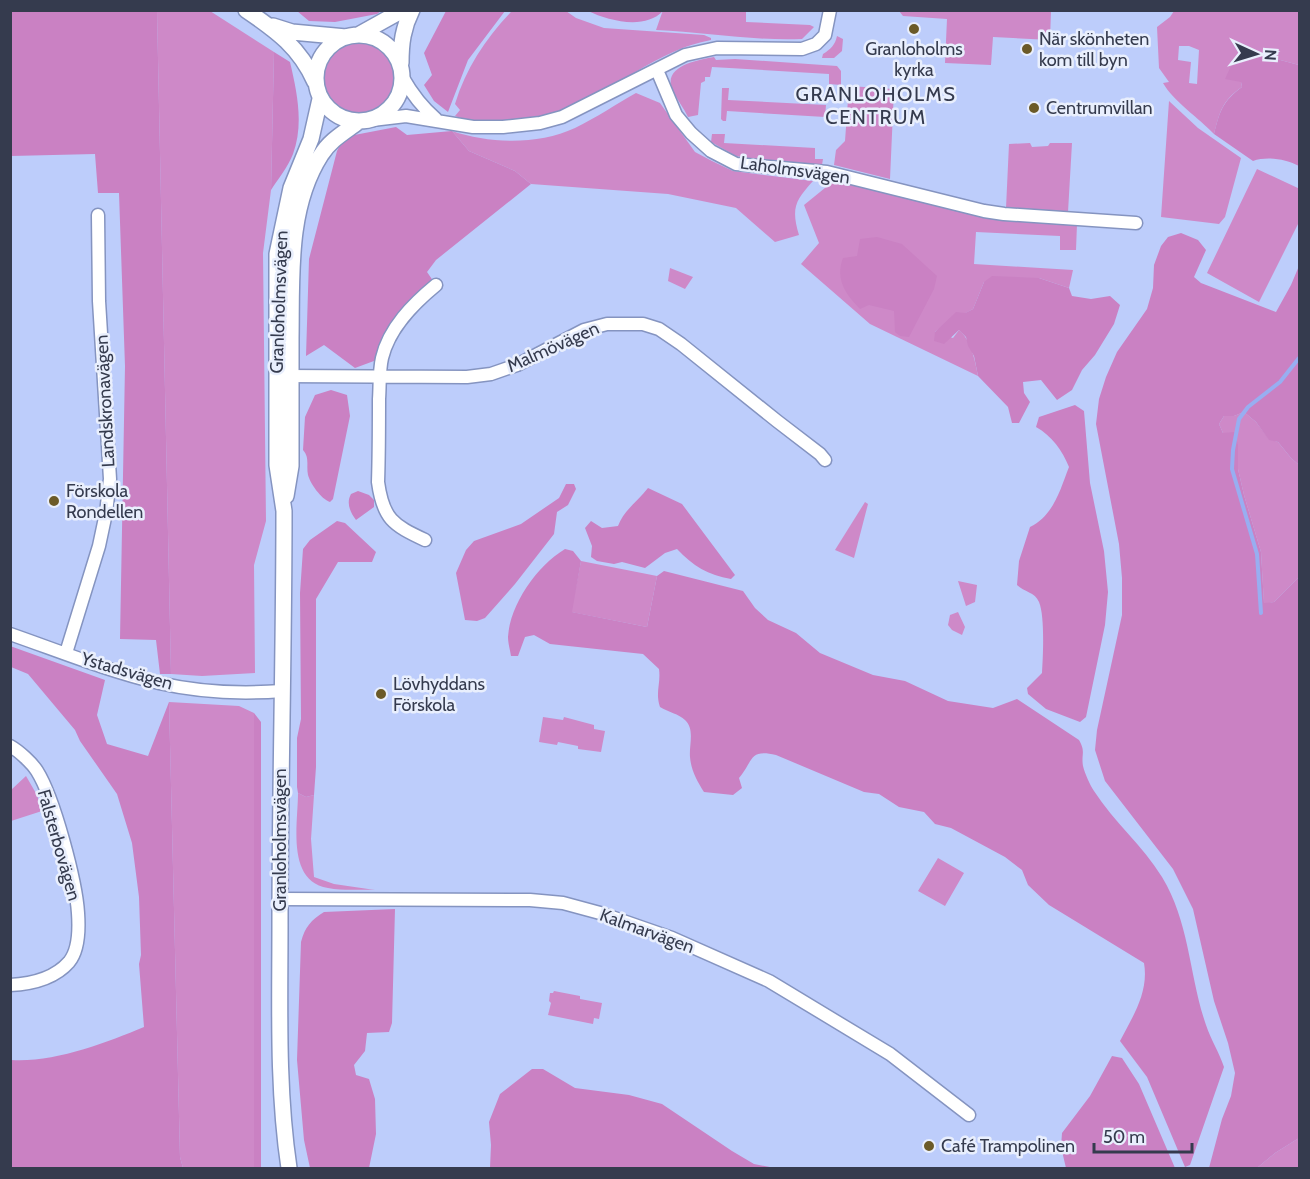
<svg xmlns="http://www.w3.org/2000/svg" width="1310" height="1179" viewBox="0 0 1310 1179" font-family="Cabin,sans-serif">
  <rect width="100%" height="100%" fill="#bdcdfb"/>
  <path fill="#ce89c8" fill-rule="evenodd" d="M663,10L746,11V22L810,25L814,27L802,39C753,41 705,32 656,30Z
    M157,11H210L274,52L271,190L263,253L266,521L254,565L255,673L202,676L171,674Z
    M512,11H566L576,18L604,28L704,35L711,38V40C657,50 617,89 567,109C546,117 522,121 500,121C484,121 470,122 455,116L460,110L455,104C466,68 486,38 512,11Z
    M899,11H1051L1050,40L993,37L991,65L945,63L947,19L903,16Z
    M1174,11H1299V65L1265,56L1241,82L1242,87C1222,101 1220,111 1214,134C1199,118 1173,101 1163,83L1169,82L1159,68L1157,27L1170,17ZM1179,46H1189L1199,50L1197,84L1189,83L1191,62L1178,60Z
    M837,36L843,39L842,51L834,58H822L823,54C831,49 835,45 837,36Z
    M322 77a37 37 0 1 1 74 0a37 37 0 1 1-74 0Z
    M714,57L716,60L735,59L837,66L841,71V85L829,84V74L712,67L710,77H705V81L701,83L698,115L688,117C684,108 677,100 673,91C661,66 698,60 714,57Z
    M849,86L894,89L890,179L834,165L836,150L845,141Z
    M722,88H729L728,100L826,105L825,117L727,111L726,121H723L721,119Z
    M636,93L660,103L695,152L712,161L733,171L813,181C795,201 791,208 799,235L775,242L736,208L668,194L531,184L515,171L469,151L452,131C491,144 538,145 575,128C596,118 616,104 636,93Z
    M1169,101L1198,128L1241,158L1225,217L1219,224L1161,217Z
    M712,134H725L724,143L815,148V159H823L822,165L753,159L736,156L711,142Z
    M1030,143L1032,147L1048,146L1050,143H1072L1068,212L1006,208L1009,144Z
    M1257,169L1300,189L1299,222L1259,302L1207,273Z
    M836,179L1077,224L1076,250H1060V236L976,232L974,264L1073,270L1069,288L1039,278L984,282L973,309L945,324L935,332L953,338L959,330C971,340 975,360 978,376L870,324L801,264L819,243L804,205Z
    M670,268L693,277L685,289L668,281Z
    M1244,412L1256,422L1269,439L1278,442L1291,458L1299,465V577L1274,602L1264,604L1261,552L1244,495L1238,469V444L1223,433L1219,424L1224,416H1234Z
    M865,502L868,504L854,558L835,550Z
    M581,561L657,576L647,627L571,612Z
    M958,581L977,585L975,602L966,606Z
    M958,612L965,627L962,635L952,630L948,625L950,615Z
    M169,702L239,706L254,713V1168H183L180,1157Z
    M543,717L563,720L564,717L594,725V729L605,731L601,752L578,749V746L558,742L557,745L539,742Z
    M26,776L37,795L42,811L11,821V790Z
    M298,793L306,797L314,795L311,839L314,877L334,884L375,890C360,889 343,891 328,888C286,881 298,824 298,793Z
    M938,858L964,873L945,906L918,891Z
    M554,991L580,996V999L602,1003L599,1019L594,1018L593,1024L548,1015L551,1003L549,1001L550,993H553Z
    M1299,1138V1168H1257L1275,1153Z"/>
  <path fill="#ca81c3" d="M10,11H157L171,674H160L156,640L120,639L125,366L119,193H98L95,154L11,156Z
    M297,11H381L377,14L335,22L309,21Z
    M446,11H505L468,60L448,112L434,101L424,85L432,75L424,53Z
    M588,11L663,10V11C645,30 609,21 588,11Z
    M274,52L290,62C297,92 304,124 293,154C288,167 278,179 271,190Z
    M1265,56L1299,65V166C1286,159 1267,156 1253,161L1214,134C1220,110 1223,101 1242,87L1241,82L1225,79L1231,66Z
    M396,127L407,135L452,131L469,151L515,171L531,184L436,260L427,272L436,285L409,310L382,358L355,368L324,345L306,356L309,259L337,151L344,137Z
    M1181,233L1198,240L1206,250L1194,277L1201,283L1276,312L1291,285L1299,266V465L1291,458L1278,442L1269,440L1256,422L1244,412L1234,416H1224L1219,424L1223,433L1234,432L1238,444V469L1244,495L1261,552L1264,603L1274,602L1299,577V1138L1275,1153L1257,1168H1209L1222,1119L1231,1096L1235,1073L1228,1043L1214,1001L1193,909L1173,869L1105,781L1095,750L1097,730L1122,615V578L1119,544L1096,424L1099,399L1106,377L1117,352L1147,309L1153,288L1154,265L1161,246L1168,237Z
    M877,237L902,244L937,276L934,289L909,337L900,336L895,332L894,311L869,305L860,309C845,294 835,279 843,258L857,256L860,239Z
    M992,276L1039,278L1069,288L1072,296L1091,299L1110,296L1120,305L1114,324L1095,355L1082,370L1072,390L1057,400L1041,380L1023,382L1024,393L1030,402L1019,423H1012L1008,407L978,376L974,356L968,346L966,337L959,330L944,344L934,341L935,332L956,312L965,313L973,309L984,282Z
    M331,390L347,395L350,416L333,499L330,502C321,499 310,483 308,475C306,465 310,458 303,450L305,417L315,395Z
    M1075,405L1084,411L1090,483L1104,551L1108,592L1105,625L1086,717L1080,722L1046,709L1028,694L1027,688L1042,673C1043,657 1045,616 1039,602C1035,592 1024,592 1017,585L1019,561L1030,527C1054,515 1060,490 1069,467C1062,450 1052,436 1036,427L1039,417Z
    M566,484H574L576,489L568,505L557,512L554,534L515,584L485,618L477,621L465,620L456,573L466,550L474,541L521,524L559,498Z
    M648,488L682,504L735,575L731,579C708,575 693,566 677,549L665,553L645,568L622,562L614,564L597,561L591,557L592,546L585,528L591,521L602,528L618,526C624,510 638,501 648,488Z
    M358,491L369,495L374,500V507L356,520C350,512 346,503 351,494Z
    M337,521L345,523L376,552L372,562H338L316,599V767L314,795L306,797L298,793L297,787V738L301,719L300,593L303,549L310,540Z
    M565,549L573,551L581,561L572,612L647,627L657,576L664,571L743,591L755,608L768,620L796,633L820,653L873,675L905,681L948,701L993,708L1017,699L1079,740C1086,752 1081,754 1083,766C1085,774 1090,785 1094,791C1114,822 1143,846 1162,877C1190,923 1189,976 1206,1025C1211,1040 1219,1052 1224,1067L1190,1165L1185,1167L1147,1077L1120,1041C1133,1016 1149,992 1144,963L1049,905L1028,885L1022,870L1005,857L951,828L935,824L924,812L899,807L879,794L864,792L776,755C749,749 754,760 739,778L742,788L733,795L704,792C697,781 691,770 690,757C689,745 695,729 685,720C679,714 668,712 660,707C655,692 661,684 659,669L643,654L550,644L534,635L525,637L518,656H511C510,650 508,643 508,637C510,604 537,566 565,549Z
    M10,646L105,680L97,715L107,744L148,756L169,702L180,1157L183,1168H11V1060C53,1063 106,1043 144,1027L139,964L141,955L139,897L132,843L117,794L80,741L75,730L28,674L11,667Z
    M254,713L261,722V1168H254Z
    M395,909L392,1023L389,1032L367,1033L365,1051L354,1065L356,1075L369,1079L375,1099L376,1134L369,1168H310L304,1140L297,1060L301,942C305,927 311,920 324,912Z
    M1112,1056L1122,1058L1139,1084L1175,1168H1066L1061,1147L1062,1133L1090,1096Z
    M532,1069H543L575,1088L629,1095L662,1104L732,1151L754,1164L775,1168H490L491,1145L489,1122L500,1094Z"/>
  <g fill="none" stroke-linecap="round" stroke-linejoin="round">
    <path stroke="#98aef1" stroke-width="4" d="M1261,613L1257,554L1232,469L1233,450L1239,419L1248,407L1280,382L1299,358"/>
    <defs>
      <path id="minor" d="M657,70L676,115L691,133L711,151L736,164L827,172L984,211L1004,214L1136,223
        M403,78C412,94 422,107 436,119
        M372,120L406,116L473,127H503L540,123L562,117L685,55L717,48L802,49L816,44L825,35L830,10
        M283,376L467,377L491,374L517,365L584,330L607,324H643L659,329L681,344L777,421L820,454L825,460
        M425,540C393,525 383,519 378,482C379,454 379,427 379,399C380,386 379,371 382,358C389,328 413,304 436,285
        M10,634C59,651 108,671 159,683C198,692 242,694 282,691
        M66,653L99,546L106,513L110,479L99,301L98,215
        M10,746C19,751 32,763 37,771C54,798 76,881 78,913C79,927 79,950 69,962C55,978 31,984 10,985
        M280,899L530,900L563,903L600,913L672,938L769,981L890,1054L969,1115"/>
      <path id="tertiary" d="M246,10C277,31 300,48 315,82
        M273,26L292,32L346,37
        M316 78a43 43 0 1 1 86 0a43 43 0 1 1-86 0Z
        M358,35L403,10
        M401,63C401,43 403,28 412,10
        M286,496L291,466C291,423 291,381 291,338C292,277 287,208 321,155C330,140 345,132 358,122
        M289,1168C277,1088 280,1005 280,924C280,786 284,649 284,511L277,465V254L291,188L311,139L320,99"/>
    </defs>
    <use href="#minor" stroke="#8594c0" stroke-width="15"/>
    <use href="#tertiary" stroke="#8594c0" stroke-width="18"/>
    <use href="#minor" stroke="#fff" stroke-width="12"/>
    <use href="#tertiary" stroke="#fff" stroke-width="15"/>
  </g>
  <g fill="#6b5a28" stroke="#e9effd" stroke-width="2">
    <circle cx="914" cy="29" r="6"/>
    <circle cx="1027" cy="49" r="6"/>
    <circle cx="1034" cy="108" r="6"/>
    <circle cx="54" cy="501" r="6"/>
    <circle cx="381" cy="694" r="6"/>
    <circle cx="929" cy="1146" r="6"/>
  </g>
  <g text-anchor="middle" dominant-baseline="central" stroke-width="5" stroke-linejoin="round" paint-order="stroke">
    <g font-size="18" fill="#353b4e" stroke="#e9effd" text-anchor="start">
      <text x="1039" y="39">När skönheten<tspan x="1039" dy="21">kom till byn</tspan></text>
      <text x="914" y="49" text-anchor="middle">Granloholms<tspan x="914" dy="21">kyrka</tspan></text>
      <text x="1046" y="108">Centrumvillan</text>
      <text x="66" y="491">Förskola<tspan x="66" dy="21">Rondellen</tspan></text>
      <text x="393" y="684">Lövhyddans<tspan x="393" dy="21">Förskola</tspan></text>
      <text x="941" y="1146">Café Trampolinen</text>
    </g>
    <g font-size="18" fill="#353b4e" stroke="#e9effd">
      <text transform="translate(795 170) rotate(8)">Laholmsvägen</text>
      <text transform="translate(279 302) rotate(-88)">Granloholmsvägen</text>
      <text transform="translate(553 347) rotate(-24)">Malmövägen</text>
      <text transform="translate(105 401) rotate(-93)">Landskronavägen</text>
      <text transform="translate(127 671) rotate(16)">Ystadsvägen</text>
      <text transform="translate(280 840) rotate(-90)">Granloholmsvägen</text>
      <text transform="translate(59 845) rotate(74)">Falsterbovägen</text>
      <text transform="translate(647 931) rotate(20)">Kalmarvägen</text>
    </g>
    <g font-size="20" letter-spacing="1.5" fill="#353b4e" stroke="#e9effd">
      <text x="876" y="94">GRANLOHOLMS<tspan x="876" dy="23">CENTRUM</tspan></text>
    </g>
  </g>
  <rect width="1310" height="1179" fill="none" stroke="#353b4e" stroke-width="24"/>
  <g transform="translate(1256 54) rotate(94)" stroke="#e9effd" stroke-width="4.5" paint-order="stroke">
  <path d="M0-4.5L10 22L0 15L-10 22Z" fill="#353b4e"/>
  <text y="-9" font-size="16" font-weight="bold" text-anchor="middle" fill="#353b4e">N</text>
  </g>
  <path d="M1094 1143v9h98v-9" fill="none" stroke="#353b4e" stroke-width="3"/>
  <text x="1103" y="1143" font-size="18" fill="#353b4e" stroke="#e9effd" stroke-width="4.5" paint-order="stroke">50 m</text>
</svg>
